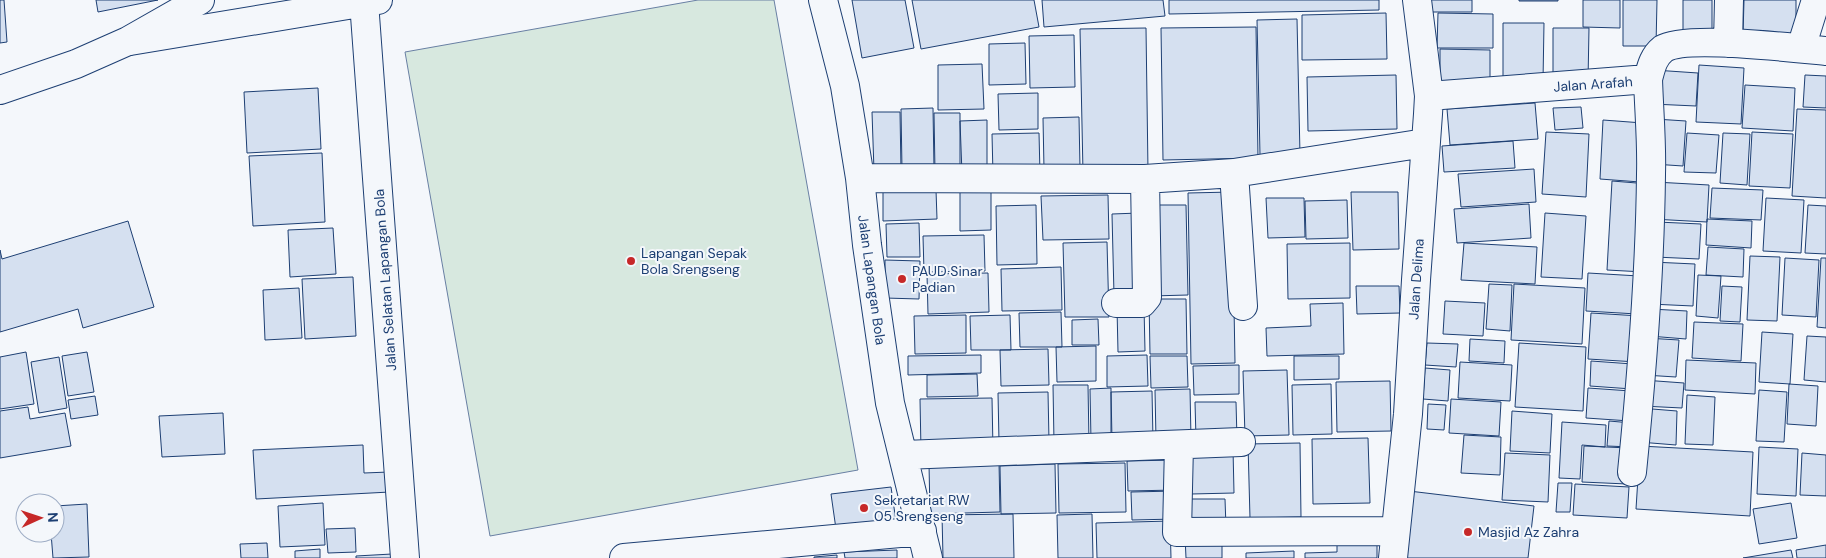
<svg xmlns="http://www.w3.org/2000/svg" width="1826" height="558" viewBox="0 0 1826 558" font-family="'DM Sans',sans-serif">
  <rect width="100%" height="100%" fill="#f4f7fb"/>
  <path fill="#d7e8df" stroke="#687fa3" d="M698,0H774L858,470L490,536L405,52Z"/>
  <path fill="#d5e0f0" stroke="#1d3f73" d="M0,0H4L7,42L0,43Z
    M96,0H158L98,12Z
    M852,0H905L914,48L862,58Z
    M912,0H1034L1039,27L921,49Z
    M1042,0H1163L1165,16L1044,27Z
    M1169,0H1379V10L1169,14Z
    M1429,0H1472V12H1430Z
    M1519,0H1558V1H1519Z
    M1583,0H1620V28L1583,27Z
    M1623,0H1657L1656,46H1623Z
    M1683,0H1712V36H1683Z
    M1744,0H1796V35H1743Z
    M1386,13L1387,59L1302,60V15Z
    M1438,13L1493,14V48H1437Z
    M1297,19L1300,155H1260L1257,20Z
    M1503,23H1544L1543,81L1503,80Z
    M1256,27L1258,158L1163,160L1161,28Z
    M1146,28L1148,171L1083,173L1080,29Z
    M1553,28H1589L1588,81L1553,82Z
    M1074,35L1075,87L1030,88L1029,36Z
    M1025,43L1026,84L989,85V44Z
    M1440,49L1490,50V87L1440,86Z
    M982,64L984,109L938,110V65Z
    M1699,65L1744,68L1741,124L1696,122Z
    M1654,70L1698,73L1696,106L1652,104Z
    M1396,75L1397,129L1308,131L1307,77Z
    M1805,75L1826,76V108L1803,107Z
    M1745,85L1795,88L1793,131L1742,128Z
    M318,88L321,149L247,153L244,92Z
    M1038,93V129L999,130L998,94Z
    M1535,103L1538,139L1450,145L1447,109Z
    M1581,107L1583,128L1555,130L1553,108Z
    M933,108L934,169L902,170L901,109Z
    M1797,109L1826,110V198L1792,196Z
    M872,112H900L901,170L874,171Z
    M934,113H960V171L935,172Z
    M1079,117L1080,168L1044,169L1043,118Z
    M1655,119L1686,121L1683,166L1653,164Z
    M987,120V173L962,174L960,121Z
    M1603,120L1643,123L1640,182L1600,179Z
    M1546,132L1589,134L1586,197L1542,194Z
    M1752,132L1793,134L1790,188L1749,186Z
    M1039,133L1040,174L993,175L992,134Z
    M1687,133L1719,135L1716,173L1684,172Z
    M1723,133L1750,134L1747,185L1720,183Z
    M1513,141L1515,168L1444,172L1442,146Z
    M322,153L325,222L253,226L249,156Z
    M1534,169L1536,202L1461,207L1458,174Z
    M1612,181L1649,184L1644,272L1607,270Z
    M1655,182L1709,185L1707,222L1652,219Z
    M991,185V230L960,231V187Z
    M1712,188L1763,190L1761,220L1710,218Z
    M936,190L937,219L883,221V192Z
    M1232,192L1235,363L1191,364L1188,193Z
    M1351,192H1398L1399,249L1353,250Z
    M1108,195L1109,239L1043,240L1041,196Z
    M1266,198H1304L1305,237L1268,238Z
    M1766,198L1804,200L1801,253L1763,251Z
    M1347,200L1348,238L1306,239L1305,201Z
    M1529,204L1531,238L1457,243L1454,209Z
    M1036,205L1037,264L997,265L996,206Z
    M1149,205H1186L1188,295L1151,296Z
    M1808,205L1826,206V254L1805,253Z
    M1139,213L1141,295H1114L1112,214Z
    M1545,213L1586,216L1582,279L1541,277Z
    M1707,219L1752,221L1751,248L1706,245Z
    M128,221L154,307L83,328L78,309L0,332V250L2,259Z
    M1657,222L1701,224L1699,259L1655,257Z
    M919,223L920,257H887L886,224Z
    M333,228L336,274L290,277L288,230Z
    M984,235L985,271L924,272L923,236Z
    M1107,242L1109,317H1065L1063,243Z
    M1350,243V298L1288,299L1287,244Z
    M1464,243L1537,247L1535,284L1461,280Z
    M1708,247L1744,249L1743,277L1706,275Z
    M1750,256L1780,257L1777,321L1747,320Z
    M1785,258L1819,260L1816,317L1782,315Z
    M1821,258H1826V328L1817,327Z
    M885,260L920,261L919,299L885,298Z
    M1652,262L1695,264L1693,306L1650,304Z
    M1061,267L1062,310L1002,311L1001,269Z
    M988,273L989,312L928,314L927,274Z
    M1588,273L1639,276L1637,314L1586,311Z
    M1698,275L1721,276L1718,318L1696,316Z
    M353,277L356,336L305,339L302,279Z
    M1489,284L1512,285L1510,331L1486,329Z
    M1514,284L1585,288L1582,344L1511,340Z
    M1356,286H1399L1400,313L1357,314Z
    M1722,286L1742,287L1740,322L1720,321Z
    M299,288L302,338L265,340L263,290Z
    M1149,299H1186L1187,354H1150Z
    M1445,301L1485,303L1483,336L1443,334Z
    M1343,303L1344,354L1267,356L1266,328L1311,326L1310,304Z
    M1144,307L1145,351L1118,352L1117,308Z
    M1651,309L1687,311L1686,339L1649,336Z
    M1061,312L1062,347H1020L1019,313Z
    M1591,313L1640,316L1637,362L1588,359Z
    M966,315V353L915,354L914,316Z
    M1010,315L1011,350H971L970,316Z
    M1098,319L1099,345H1072V320Z
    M1694,322L1743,324L1741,361L1692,358Z
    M1762,332L1793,334L1790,384L1759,382Z
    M1807,336L1826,337V382L1804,380Z
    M1646,338L1679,340L1676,377L1644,375Z
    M1470,339L1505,341L1504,363L1469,361Z
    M1427,343L1458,344L1456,367L1425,365Z
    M1519,343L1586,347L1583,411L1515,407Z
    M1096,346V381L1057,382L1056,347Z
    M1048,349L1049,385L1001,386L1000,350Z
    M26,352L34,404L0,409V357Z
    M87,352L94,392L68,396L62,356Z
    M981,355V373L908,375V356Z
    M1147,355L1148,386L1107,387V356Z
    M1150,356H1187L1188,387L1151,388Z
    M1294,356H1339V379L1294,380Z
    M59,357L67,408L39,413L31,362Z
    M1686,360L1756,363L1755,394L1685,390Z
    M1591,361L1633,364L1632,389L1590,386Z
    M1460,362L1512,365L1510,401L1458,398Z
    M1239,365V394L1194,395L1193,366Z
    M1425,368L1450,370L1448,401L1423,399Z
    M1287,370L1289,435L1245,436L1243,371Z
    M977,374L978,396L927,397V375Z
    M1643,380L1684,383L1682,408L1642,406Z
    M1390,381L1391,431L1337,432L1336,382Z
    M1331,384L1332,434L1293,435L1292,385Z
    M1789,384L1818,386L1816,426L1787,424Z
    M1053,385H1088L1089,443H1054Z
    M1111,388V441H1091L1090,389Z
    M1588,388L1631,391L1630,421L1586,418Z
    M1190,389L1191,439L1156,440L1155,390Z
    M1759,390L1787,392L1784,442L1756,441Z
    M1152,391L1153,440H1112L1111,392Z
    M1048,392L1049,441L999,442L998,393Z
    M1687,395L1715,397L1713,445L1685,444Z
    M95,396L98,415L71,419L68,400Z
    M992,398L993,450L921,451L920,399Z
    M1451,399L1501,402L1499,436L1449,433Z
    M1195,402H1236L1237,439H1196Z
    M1428,404L1446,405L1444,430L1427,429Z
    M28,407L30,419L65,413L71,446L0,458V411Z
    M1640,408L1677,411L1676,445L1639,442Z
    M1512,411L1552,414L1550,453L1510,451Z
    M223,413L225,454L162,457L159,416Z
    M1609,421L1632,423L1631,447L1607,446Z
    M1562,422L1606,425L1605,447L1582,445L1580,479L1559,478Z
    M1464,435L1501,437L1500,475L1461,473Z
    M1368,438L1370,503L1313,504L1312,439Z
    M1300,443L1301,517L1250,518L1248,444Z
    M363,445L364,473L389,472L390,492L256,499L253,450Z
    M1584,446L1629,448L1627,484L1582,482Z
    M1640,446L1753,452L1750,516L1636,509Z
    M1759,447L1798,449L1796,496L1757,494Z
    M1233,449L1234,493L1191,494L1190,450Z
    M1505,453L1550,455L1548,502L1502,500Z
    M1802,453L1826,455V496L1800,495Z
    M1175,460L1176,490L1128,491L1127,461Z
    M999,462L1000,512L930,514L929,464Z
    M1125,463L1126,512L1059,513L1058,464Z
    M1055,464L1056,513L1001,514L1000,466Z
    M1558,483H1572L1570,512H1556Z
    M1575,484L1629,487L1627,518L1573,515Z
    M891,487L896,521L836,529L831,494Z
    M1175,491L1176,519L1132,520L1131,492Z
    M1409,491L1534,506L1528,558H1401Z
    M1187,499H1225L1226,527L1187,528Z
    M323,503L325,545L280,547L278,506Z
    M1791,503L1797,538L1759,544L1753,509Z
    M87,504L89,557L53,558L51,533H55V506Z
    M1013,514L1014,558H943L942,515Z
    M1092,514L1093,558H1058L1057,515Z
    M1170,521L1171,558H1097L1096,523Z
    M355,528L356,552L328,553L326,529Z
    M1222,535V558H1186L1185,536Z
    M1377,535V558H1305V553L1337,552V536Z
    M267,543L268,558H241L240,544Z
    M1826,545V558H1797L1796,550Z
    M320,549V558H295V551Z
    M897,550V558H845L844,552Z
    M1791,550L1793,558H1743Z
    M1294,551V558H1246V553Z
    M392,554V558H356V556Z
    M837,555V558H814V557Z"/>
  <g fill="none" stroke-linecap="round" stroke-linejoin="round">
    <defs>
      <path id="minor" d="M823,0L845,86L860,178L867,245L890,403L928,558
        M364,2L405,558
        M130,41L378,0
        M1728,43L1729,0
        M1801,48L1816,0
        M1429,96L1648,79C1651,68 1653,57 1663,49C1684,35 1796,48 1826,51
        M1234,173L1243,306
        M860,178L1145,179L1234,173L1425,143
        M1116,303H1142L1147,297L1145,179
        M1179,445L1177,532L1395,531
        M904,455L1241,442
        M1632,472C1642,373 1650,274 1651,174C1652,143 1649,111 1648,79
        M624,558L922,531
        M1393,558L1408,414L1416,280L1428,114L1429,96L1417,0"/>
      <path id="major" d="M0,90L76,64L128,41L200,0"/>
    </defs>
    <use href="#minor" stroke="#1d3f73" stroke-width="30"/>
    <use href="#major" stroke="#1d3f73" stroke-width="30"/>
    <use href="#minor" stroke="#f4f7fb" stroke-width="28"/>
    <use href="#major" stroke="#f4f7fb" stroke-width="28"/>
  </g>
  <g fill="#c62828" stroke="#f4f7fb" stroke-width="2">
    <circle cx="631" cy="261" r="5"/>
    <circle cx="902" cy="279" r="5"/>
    <circle cx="864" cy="508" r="5"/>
    <circle cx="1468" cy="532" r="5"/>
  </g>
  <g text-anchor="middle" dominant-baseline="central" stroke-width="4" stroke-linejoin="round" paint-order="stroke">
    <g font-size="14" fill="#1d3f73" stroke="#f4f7fb">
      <text transform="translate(1593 84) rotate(-4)">Jalan Arafah</text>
      <text transform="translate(1416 279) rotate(-86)">Jalan Delima</text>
      <text transform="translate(385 280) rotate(-94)">Jalan Selatan Lapangan Bola</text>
      <text transform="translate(872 280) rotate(82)">Jalan Lapangan Bola</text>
    </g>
    <g font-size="14" fill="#1d3f73" stroke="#f4f7fb" text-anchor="start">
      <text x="641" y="253">Lapangan Sepak<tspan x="641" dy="16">Bola Srengseng</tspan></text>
      <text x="912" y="271">PAUD Sinar<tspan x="912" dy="16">Padian</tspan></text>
      <text x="874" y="500">Sekretariat RW<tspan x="874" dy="16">05 Srengseng</tspan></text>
      <text x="1478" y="532">Masjid Az Zahra</text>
    </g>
  </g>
  <g transform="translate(40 518) rotate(87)"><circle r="24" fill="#f4f7fb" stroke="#9eadc5"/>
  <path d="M0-4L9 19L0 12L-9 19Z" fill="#c62828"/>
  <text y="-8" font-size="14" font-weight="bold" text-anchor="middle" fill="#1d3f73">N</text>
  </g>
</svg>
